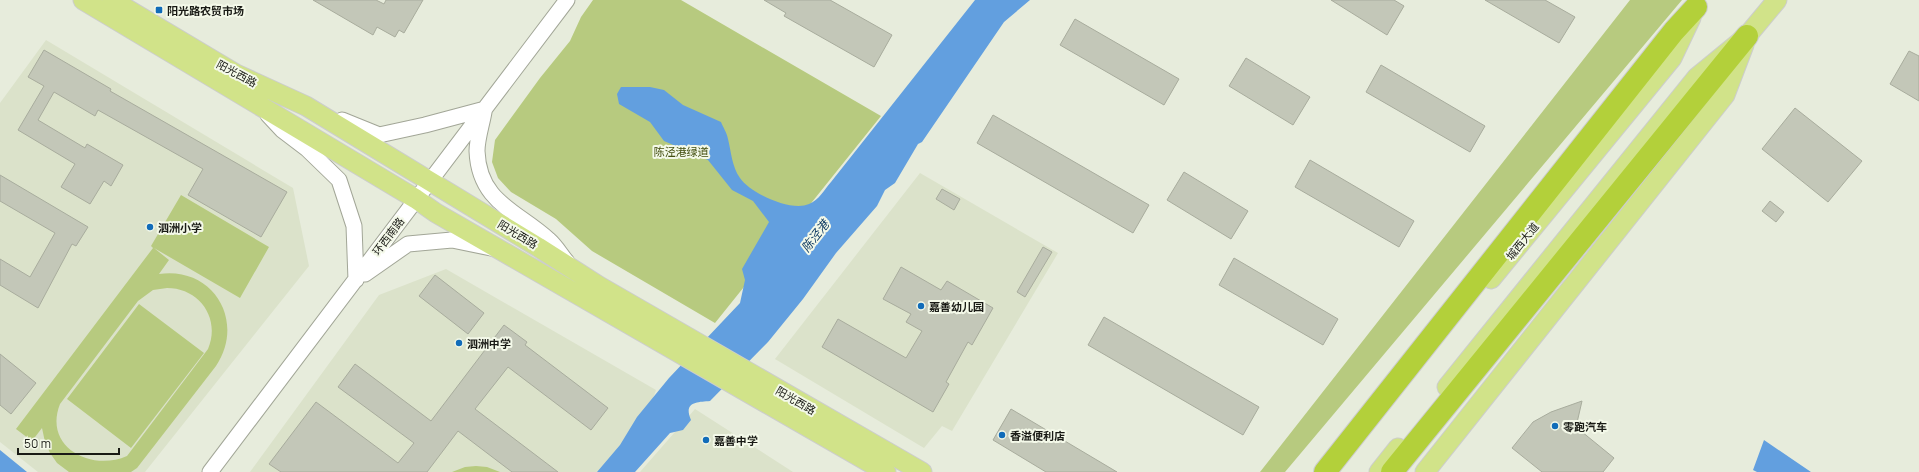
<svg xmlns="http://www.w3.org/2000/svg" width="1919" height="472" viewBox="0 0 1919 472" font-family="Manrope,'Noto Sans SC',sans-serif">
  <rect width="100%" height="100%" fill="#e7ecdc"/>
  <path fill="#dbe2ca" d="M46,40L293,188L309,266L145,472H38L0,442V103Z
    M920,173L1058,253L952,431L942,426L924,448L775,359Z
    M446,269L656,390L644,424L599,472H250L379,295Z
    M695,409L793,472H640Z"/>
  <path fill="#b7ca7f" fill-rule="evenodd" d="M593,0H681L881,116L715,323L592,251L556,219L511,192L498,178L492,162L495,140L540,78L570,41L581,17Z
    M1630,0H1682L1285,472H1260Z
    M181,195L269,247L240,298L154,248L169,260L159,274C213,266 246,321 216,366L137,468L131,472H69L57,463L50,453L45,442L42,428L32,441L16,429L153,248L151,246ZM167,288C199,288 221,318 208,349L127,456C91,472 43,447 60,404L138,301L153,290Z
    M139,304L204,353L131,448L67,399Z
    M476,466L487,467L500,472H452L465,467Z"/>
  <path fill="#629fdf" d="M975,0H1030L1004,22L922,142L918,144L895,183L885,190L877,206L836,253L803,299L768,342L710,401C697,402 683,402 691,420L683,430L670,433L635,472H597L620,445L637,417L669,378L740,303L745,280L742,269L769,222L753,201L732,190L708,160L664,141L650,122L619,104L617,94L621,87H650L664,90L683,105L721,122C723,127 727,133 728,139C731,151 732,167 740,178C750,193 791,212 809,204C819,200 824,190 831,182Z
    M1764,440L1811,472H1757L1753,470Z
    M0,450L27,472H0Z"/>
  <path fill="#c3c7b8" stroke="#a8ac9d" d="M313,0H376L384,4L386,0H423L404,33L399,30L395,37L377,27L373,35Z
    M764,0H830L892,35L874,67L784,16L786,13Z
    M1331,0H1394L1404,6L1387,35Z
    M1485,0H1545L1575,17L1559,43Z
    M1075,19L1179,79L1164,105L1060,45Z
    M44,50L111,89L110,91L287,192L261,237L188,195L203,169L98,110L95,116L54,92L38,120L85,148L87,144L123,165L111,186L104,181L90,204L61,187L75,164L18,130L44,86L28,77Z
    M1909,51L1919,56V101L1890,84Z
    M1246,58L1310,97L1293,125L1229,86Z
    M1381,65L1485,126L1470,152L1366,92Z
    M1795,108L1862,161L1828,202L1762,149Z
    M993,115L1149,205L1133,233L977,143Z
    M1310,160L1414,221L1399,247L1295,187Z
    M1184,172L1248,211L1231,239L1167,200Z
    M0,175L88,227L76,246L72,244L38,308L0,285V259L30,277L55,233L0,201Z
    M942,189L960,199L954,210L936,199Z
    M1770,201L1784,212L1776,222L1762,211Z
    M1043,247L1052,252L1025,297L1017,292Z
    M1234,258L1338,319L1323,345L1219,285Z
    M901,267L941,290L947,281L993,308L972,345L968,342L946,382L949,384L933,412L822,347L838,319L906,358L922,331L906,322L911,314L883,299Z
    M435,275L484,313L468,334L419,296Z
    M1104,317L1259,407L1243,435L1088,345Z
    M504,325L527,342L525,345L608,408L591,430L508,367L475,409L558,472H512L458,431L427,472H281L269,464L316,402L398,463L414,443L338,387L355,364L431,421Z
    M0,354L36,383L11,414L0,405Z
    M1582,401L1576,427L1614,458L1603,472H1542L1512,448L1533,422L1551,412Z
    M1011,409L1117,472H1046L993,440Z"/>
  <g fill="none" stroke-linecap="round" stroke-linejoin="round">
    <defs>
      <path id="minor" d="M484,112C482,124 477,139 477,151C479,203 518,211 549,240C556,246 561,255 567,262
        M268,115L282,130L307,149L339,180L354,226L356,280
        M342,120L379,135L425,125L485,109
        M365,274L408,244L452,240L491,248
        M210,472L567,0"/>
      <path id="major" d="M83,0L416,199L436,213L886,472
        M112,0L236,74L306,106L538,247L599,286L922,472
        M1491,279L1672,58L1691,18
        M1447,387L1697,77L1747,36L1777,0
        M1379,472L1398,448
        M1425,472L1725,95L1744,45"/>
      <path id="highway" d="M1325,472L1674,31L1696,7
        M1392,472L1747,36"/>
    </defs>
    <use href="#minor" stroke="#a2a697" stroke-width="17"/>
    <use href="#major" stroke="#cccdcc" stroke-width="21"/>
    <use href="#highway" stroke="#cccdcc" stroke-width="24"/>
    <use href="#minor" stroke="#fff" stroke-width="15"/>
    <use href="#major" stroke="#d1e389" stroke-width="19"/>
    <use href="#highway" stroke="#b3d03a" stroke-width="22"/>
  </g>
  <g fill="#116cb9" stroke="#f4f9e9" stroke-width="1.5">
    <rect x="155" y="6" width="8" height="8" rx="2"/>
    <circle cx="150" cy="227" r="4"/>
    <circle cx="921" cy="306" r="4"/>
    <circle cx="459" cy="343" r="4"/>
    <circle cx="1555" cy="426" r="4"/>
    <circle cx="1002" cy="435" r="4"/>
    <circle cx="706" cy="440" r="4"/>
  </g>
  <g text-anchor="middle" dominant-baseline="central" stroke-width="4" stroke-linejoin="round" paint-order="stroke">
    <g font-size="11" font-weight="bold" fill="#191a15" stroke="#f4f9e9" text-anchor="start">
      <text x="167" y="10">阳光路农贸市场</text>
      <text x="158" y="227">泗洲小学</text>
      <text x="929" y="306">嘉善幼儿园</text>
      <text x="467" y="343">泗洲中学</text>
      <text x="1563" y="426">零跑汽车</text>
      <text x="1010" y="435">香溢便利店</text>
      <text x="714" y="440">嘉善中学</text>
    </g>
    <g font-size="11" fill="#191a15" stroke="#f4f9e9">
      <text transform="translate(237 73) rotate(28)">阳光西路</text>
      <text transform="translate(518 234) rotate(31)">阳光西路</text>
      <text transform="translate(388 236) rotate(-53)">环西南路</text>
      <text transform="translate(1522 241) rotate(-51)">城西大道</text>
      <text transform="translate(796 400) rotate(30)">阳光西路</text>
    </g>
    <g font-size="11" fill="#424e0f" stroke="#f4f9e9">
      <text x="681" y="151">陈泾港绿道</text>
    </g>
    <g font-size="12" font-style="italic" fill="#0e3a63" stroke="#f4f9e9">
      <text transform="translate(815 236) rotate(-52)">陈泾港</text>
    </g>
  </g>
  <path d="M18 448v6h101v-6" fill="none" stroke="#191a15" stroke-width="2"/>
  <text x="24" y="448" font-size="12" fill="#191a15" stroke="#f4f9e9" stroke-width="3" paint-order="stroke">50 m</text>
</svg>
